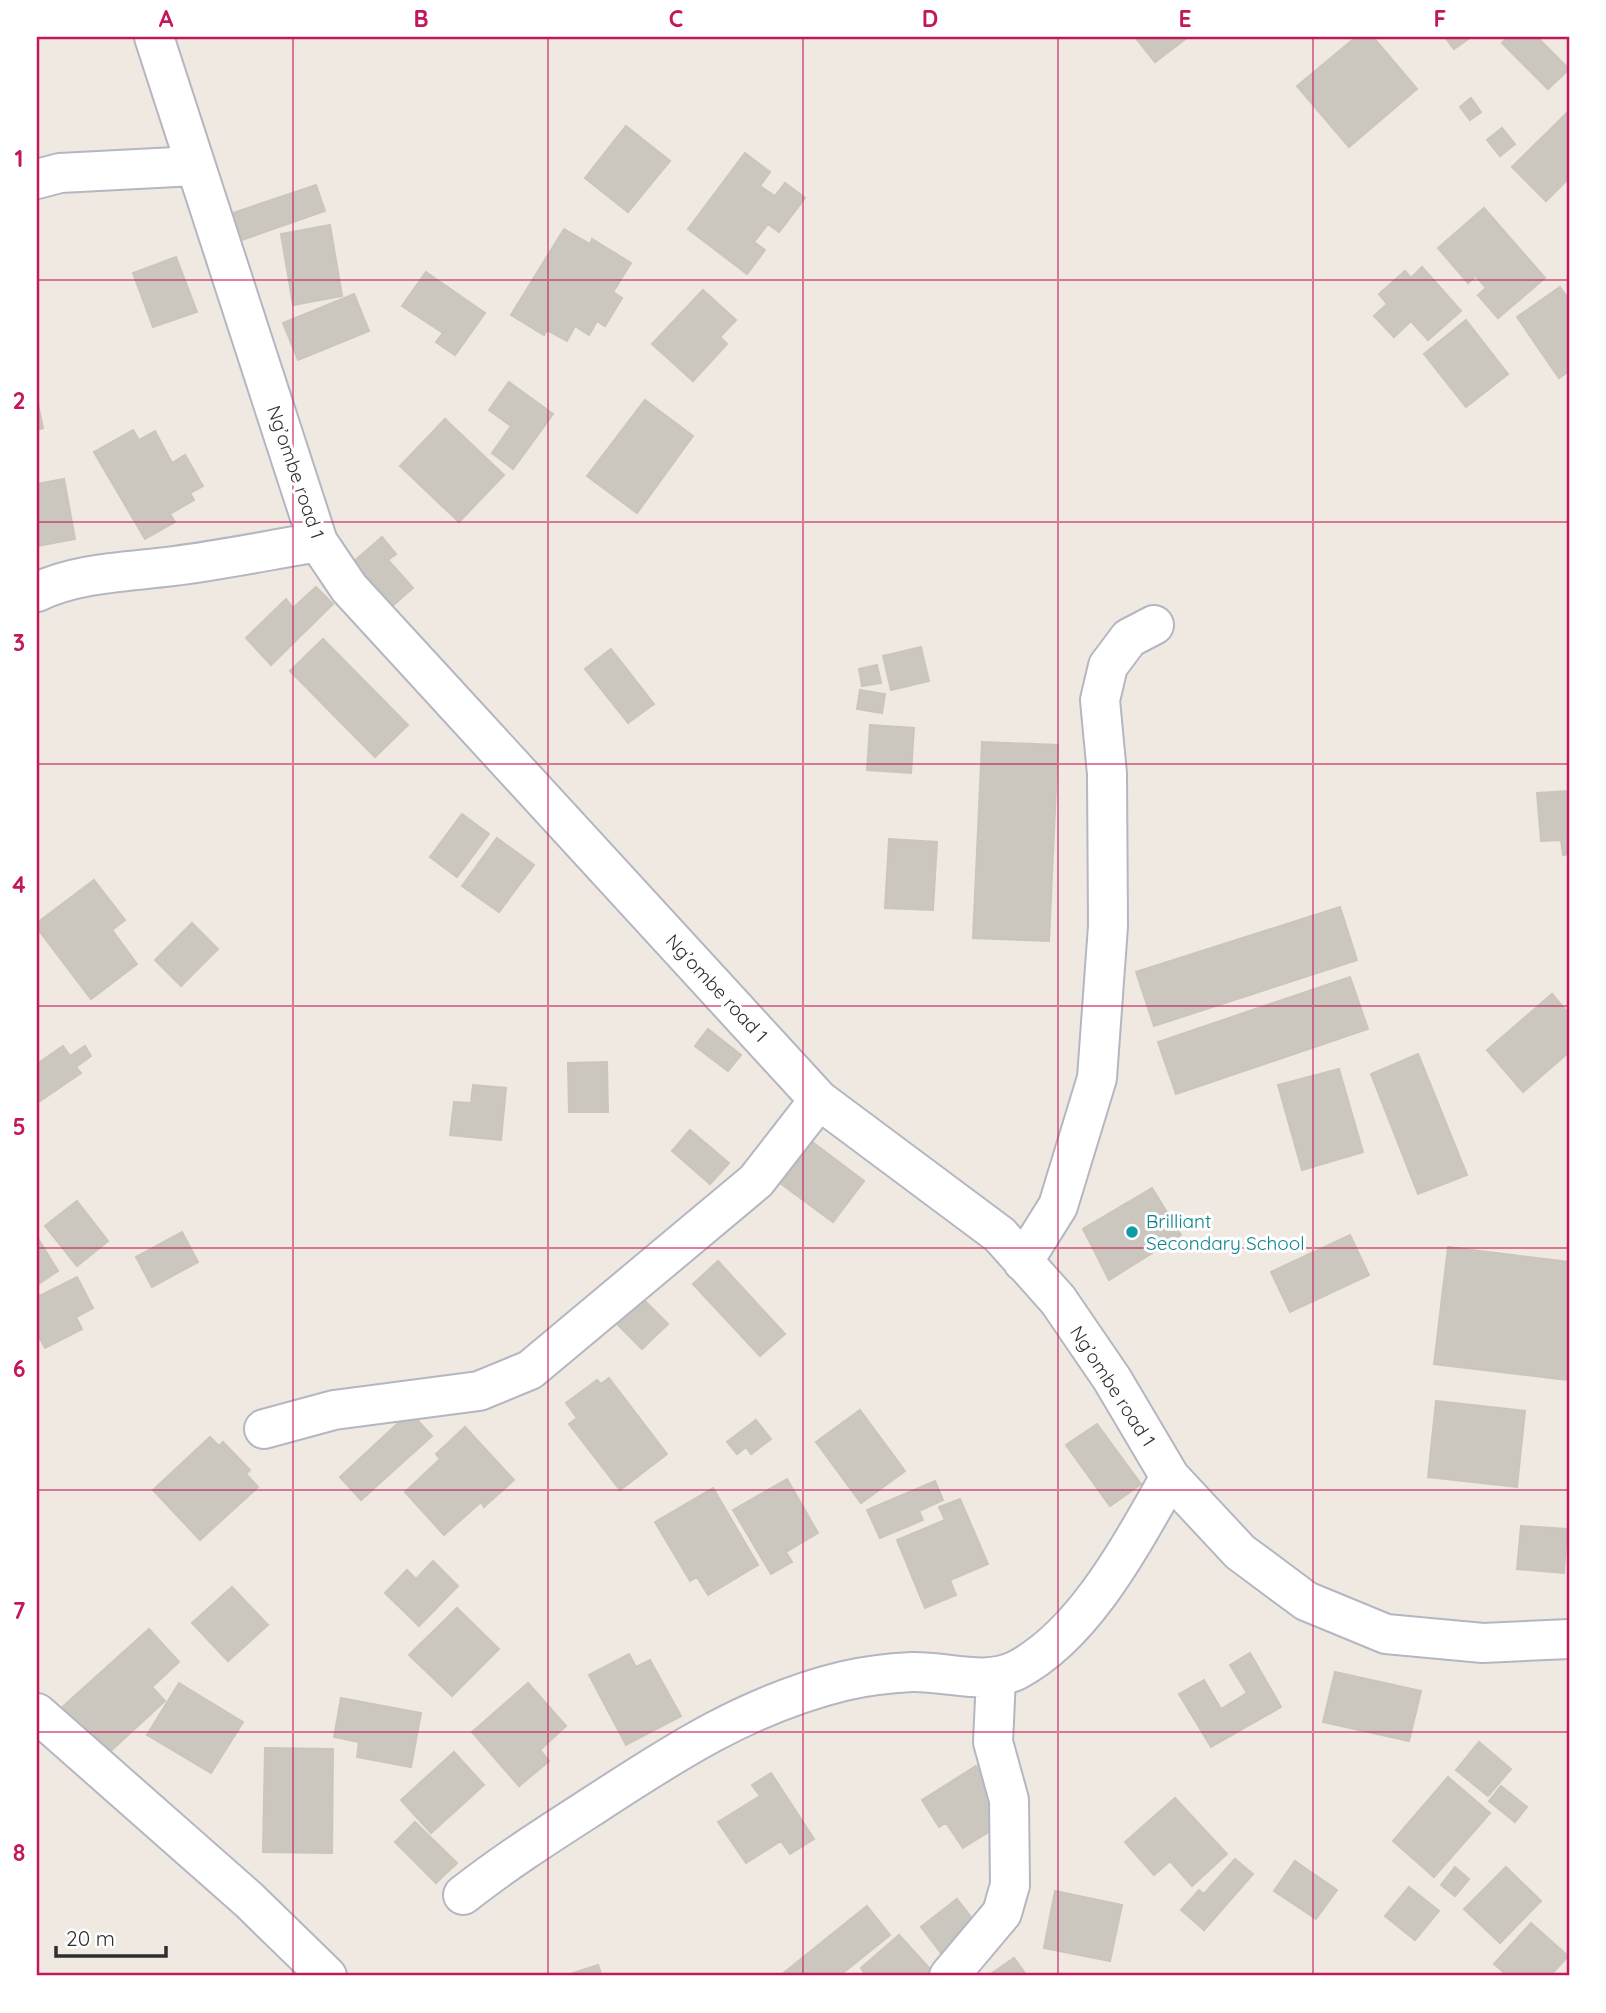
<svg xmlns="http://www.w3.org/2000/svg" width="1606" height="2013" viewBox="0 0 1606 2013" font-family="Quicksand,sans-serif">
  <rect width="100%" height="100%" fill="#efe9e1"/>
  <path fill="#cbc7bf" stroke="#cbc5ba" stroke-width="2" d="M1135,37H1188L1155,62Z
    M1356,37H1373L1417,89L1349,147L1297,86Z
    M1445,37H1471L1454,49Z
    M1508,37H1537L1569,69L1548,89L1502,43Z
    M1471,98L1481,112L1470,120L1460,107Z
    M1569,111V178L1546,201L1512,167Z
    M626,126L670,161L628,212L585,178Z
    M1502,128L1515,144L1500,156L1487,140Z
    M745,153L770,172L760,186L775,196L785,183L805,198L779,232L768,224L754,242L765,250L747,274L688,229Z
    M316,185L325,211L239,241L230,214Z
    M1484,208L1545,278L1498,318L1478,295L1486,288L1476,276L1468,283L1438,248Z
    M330,225L342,296L293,305L281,234Z
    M564,229L590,244L592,239L631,263L613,292L622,298L605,326L597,321L589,335L575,326L567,341L547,330L544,335L511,315Z
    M176,257L197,312L153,327L133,273Z
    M1422,267L1461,311L1428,340L1411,321L1394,337L1374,316L1387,304L1379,294L1405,271L1411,278Z
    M426,272L485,313L455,355L436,342L443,333L402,306Z
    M1560,287L1569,300V371L1559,378L1517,317Z
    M703,290L736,320L720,337L727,344L693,381L652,344Z
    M354,294L369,331L298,360L283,323Z
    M1466,320L1508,374L1466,407L1424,354Z
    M509,382L553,414L513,469L492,453L511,426L489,410Z
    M37,400L43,428L37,430Z
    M645,400L693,436L637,513L587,476Z
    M445,419L504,475L459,522L400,466Z
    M133,430L139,440L155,431L172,463L185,455L203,486L190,493L194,500L170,514L175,522L145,539L94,452Z
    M64,479L75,539L37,546V484Z
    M382,537L396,554L388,560L413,588L391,607L353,562Z
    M316,587L333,604L271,665L246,638L286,599L293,608Z
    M323,639L408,725L375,757L290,671Z
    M921,647L929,681L891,690L883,656Z
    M611,649L654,704L628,723L585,669Z
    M877,665L881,683L862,686L859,669Z
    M860,690L885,694L882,713L857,709Z
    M870,725L914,728L911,773L867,770Z
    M982,742L1058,745L1049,941L973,938Z
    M1569,791V854L1563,855L1561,840L1541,841L1537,793Z
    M462,814L489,834L457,877L430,857Z
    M497,838L534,865L499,912L462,886Z
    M889,839L937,842L933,910L885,908Z
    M94,880L125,920L112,930L137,964L91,999L37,928V923Z
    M1340,907L1357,960L1154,1026L1136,972Z
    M192,923L218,949L181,986L155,960Z
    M1350,977L1368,1029L1176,1094L1158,1042Z
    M1552,994L1569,1014V1052L1523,1092L1487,1050Z
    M708,1029L741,1055L728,1071L695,1046Z
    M63,1046L70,1056L85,1046L91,1056L76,1067L81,1073L37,1103V1064Z
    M1418,1054L1467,1175L1418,1194L1371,1074Z
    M607,1062L608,1112H569L568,1063Z
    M1339,1069L1363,1152L1302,1170L1278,1085Z
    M473,1085L506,1088L501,1140L450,1135L454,1102L471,1103Z
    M690,1130L729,1163L710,1184L672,1151Z
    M811,1141L864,1181L833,1222L780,1183Z
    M1152,1188L1181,1235L1109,1280L1083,1229Z
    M77,1201L108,1241L77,1266L45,1226Z
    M182,1232L198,1262L152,1287L136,1257Z
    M1350,1235L1369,1275L1290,1312L1271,1272Z
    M37,1237L58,1271L37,1285Z
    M1448,1247L1569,1262V1380L1434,1364Z
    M718,1261L785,1334L760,1356L693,1284Z
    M77,1277L93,1308L76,1317L82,1329L45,1348L37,1333V1297Z
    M633,1289L668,1324L642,1349L607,1314Z
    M609,1378L667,1454L620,1490L569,1424L577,1418L566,1403L597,1380L601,1384Z
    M1436,1401L1525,1411L1517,1487L1428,1477Z
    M860,1410L905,1471L861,1503L816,1442Z
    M410,1412L432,1436L361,1500L340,1477Z
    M756,1420L771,1439L751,1454L746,1447L737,1454L727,1442Z
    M1097,1424L1141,1484L1110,1506L1066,1445Z
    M465,1427L514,1480L484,1507L481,1502L444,1535L405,1492L440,1459L436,1454Z
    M210,1437L219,1446L223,1442L250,1470L246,1474L258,1487L200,1540L153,1490Z
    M787,1479L818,1533L786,1552L792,1562L771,1574L733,1510Z
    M935,1481L943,1500L919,1511L923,1520L880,1538L867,1510Z
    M713,1488L758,1565L708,1595L697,1577L690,1581L655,1522Z
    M960,1499L988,1564L950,1580L956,1595L925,1608L897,1540L945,1520L939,1507Z
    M1521,1526L1567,1529L1564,1573L1517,1569Z
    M433,1561L458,1586L419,1626L385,1593L407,1570L416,1579Z
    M232,1587L268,1625L228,1661L192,1623Z
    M457,1608L499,1649L452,1696L409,1655Z
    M149,1629L179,1662L152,1687L165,1701L103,1758L59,1710Z
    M1250,1653L1281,1707L1211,1747L1179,1694L1204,1680L1221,1709L1247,1693L1230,1665Z
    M629,1654L636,1667L650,1660L681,1716L626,1745L589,1675Z
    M1335,1672L1421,1691L1409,1741L1323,1722Z
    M179,1683L243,1722L211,1773L147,1735Z
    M528,1683L566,1726L540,1750L549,1761L519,1786L472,1732Z
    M341,1698L421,1713L411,1767L357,1757L359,1742L334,1737Z
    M1479,1742L1511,1769L1488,1796L1456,1770Z
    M265,1748L333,1749L332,1853L263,1852Z
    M454,1752L484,1785L431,1833L401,1800Z
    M976,1766L989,1787L985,1789L1006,1821L963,1848L946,1823L939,1827L922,1800Z
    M771,1773L814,1839L790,1854L781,1841L746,1863L718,1822L760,1796L752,1785Z
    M1448,1777L1490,1813L1434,1877L1393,1841Z
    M1501,1786L1527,1807L1515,1822L1489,1801Z
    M1175,1798L1227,1854L1192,1886L1170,1861L1154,1875L1125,1842Z
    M415,1822L457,1863L436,1883L395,1842Z
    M1235,1859L1253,1874L1204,1930L1181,1910L1199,1890L1204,1894Z
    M1295,1861L1337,1890L1316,1919L1274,1891Z
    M1455,1867L1469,1879L1455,1896L1441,1885Z
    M1506,1867L1541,1901L1500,1943L1464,1909Z
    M1409,1887L1439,1911L1415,1940L1385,1916Z
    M1055,1891L1122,1905L1110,1961L1044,1948Z
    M957,1899L978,1926L941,1953L921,1927Z
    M867,1906L890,1935L839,1976L781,1975Z
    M1531,1923L1568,1956L1550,1976H1508L1494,1964Z
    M899,1935L931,1970L924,1976H866L861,1968Z
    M1014,1958L1027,1976H988Z
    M598,1965L602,1976H564Z"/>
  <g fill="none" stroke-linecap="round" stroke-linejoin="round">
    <defs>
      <path id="minor" d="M154,37L318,542L349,588L819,1100L1000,1235L1058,1300L1112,1379L1170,1477L1240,1552L1306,1601L1386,1634L1483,1643L1569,1639
        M37,179L60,173L195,166
        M37,592C79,572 128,572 174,566C222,560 270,550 318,542
        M1023,1262L1058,1206L1097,1078L1108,926L1107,774L1100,700L1108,666L1129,638L1154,625
        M264,1429L334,1410L479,1391L530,1370L756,1181L819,1100
        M37,1713L249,1900L327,1976
        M463,1895C505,1862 549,1834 594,1805C675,1752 749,1704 844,1681C865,1676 891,1673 912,1672C946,1671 986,1686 1017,1670C1086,1633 1132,1543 1170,1477
        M949,1976L1002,1913L1010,1885L1009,1800L993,1742L996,1678"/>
    </defs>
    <use href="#minor" stroke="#b4b7c1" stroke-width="42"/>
    <use href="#minor" stroke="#fff" stroke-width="38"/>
  </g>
  <path fill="none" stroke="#c2185b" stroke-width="2" stroke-opacity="0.55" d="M293,37V1976M548,37V1976M803,37V1976M1058,37V1976M1313,37V1976M37,280H1569M37,522H1569M37,764H1569M37,1006H1569M37,1248H1569M37,1490H1569M37,1732H1569"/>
  <circle fill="#0f9aa8" stroke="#fff" stroke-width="2.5" cx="1132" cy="1232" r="7"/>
  <g text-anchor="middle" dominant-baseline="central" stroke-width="6" stroke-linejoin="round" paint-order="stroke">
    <g font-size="19" fill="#2e2e2e" stroke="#fff">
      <text transform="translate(296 472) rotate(71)">Ng’ombe road 1</text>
      <text transform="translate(717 988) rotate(47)">Ng’ombe road 1</text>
      <text transform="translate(1113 1386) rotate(57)">Ng’ombe road 1</text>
    </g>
    <g font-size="19" fill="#0d838f" stroke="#fff" text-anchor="start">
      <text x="1146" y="1221">Brilliant<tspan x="1146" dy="22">Secondary School</tspan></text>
    </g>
  </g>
  <rect width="1606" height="2013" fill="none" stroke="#ffffff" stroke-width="77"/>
  <path d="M56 1946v10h110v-10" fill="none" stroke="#2e2e2e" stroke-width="3.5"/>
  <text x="66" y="1946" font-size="21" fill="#2e2e2e" stroke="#ffffff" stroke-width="5" paint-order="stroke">20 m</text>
  <rect x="38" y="38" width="1530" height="1936" fill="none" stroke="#c2185b" stroke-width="2.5"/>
  <g font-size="23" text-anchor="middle" font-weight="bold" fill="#c2185b">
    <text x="166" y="27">A</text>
    <text x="421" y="27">B</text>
    <text x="676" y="27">C</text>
    <text x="930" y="27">D</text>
    <text x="1185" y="27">E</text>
    <text x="1440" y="27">F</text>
    <text x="19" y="167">1</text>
    <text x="19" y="409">2</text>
    <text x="19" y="651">3</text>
    <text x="19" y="893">4</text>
    <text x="19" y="1135">5</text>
    <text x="19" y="1377">6</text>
    <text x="19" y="1619">7</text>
    <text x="19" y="1861">8</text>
  </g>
</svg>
